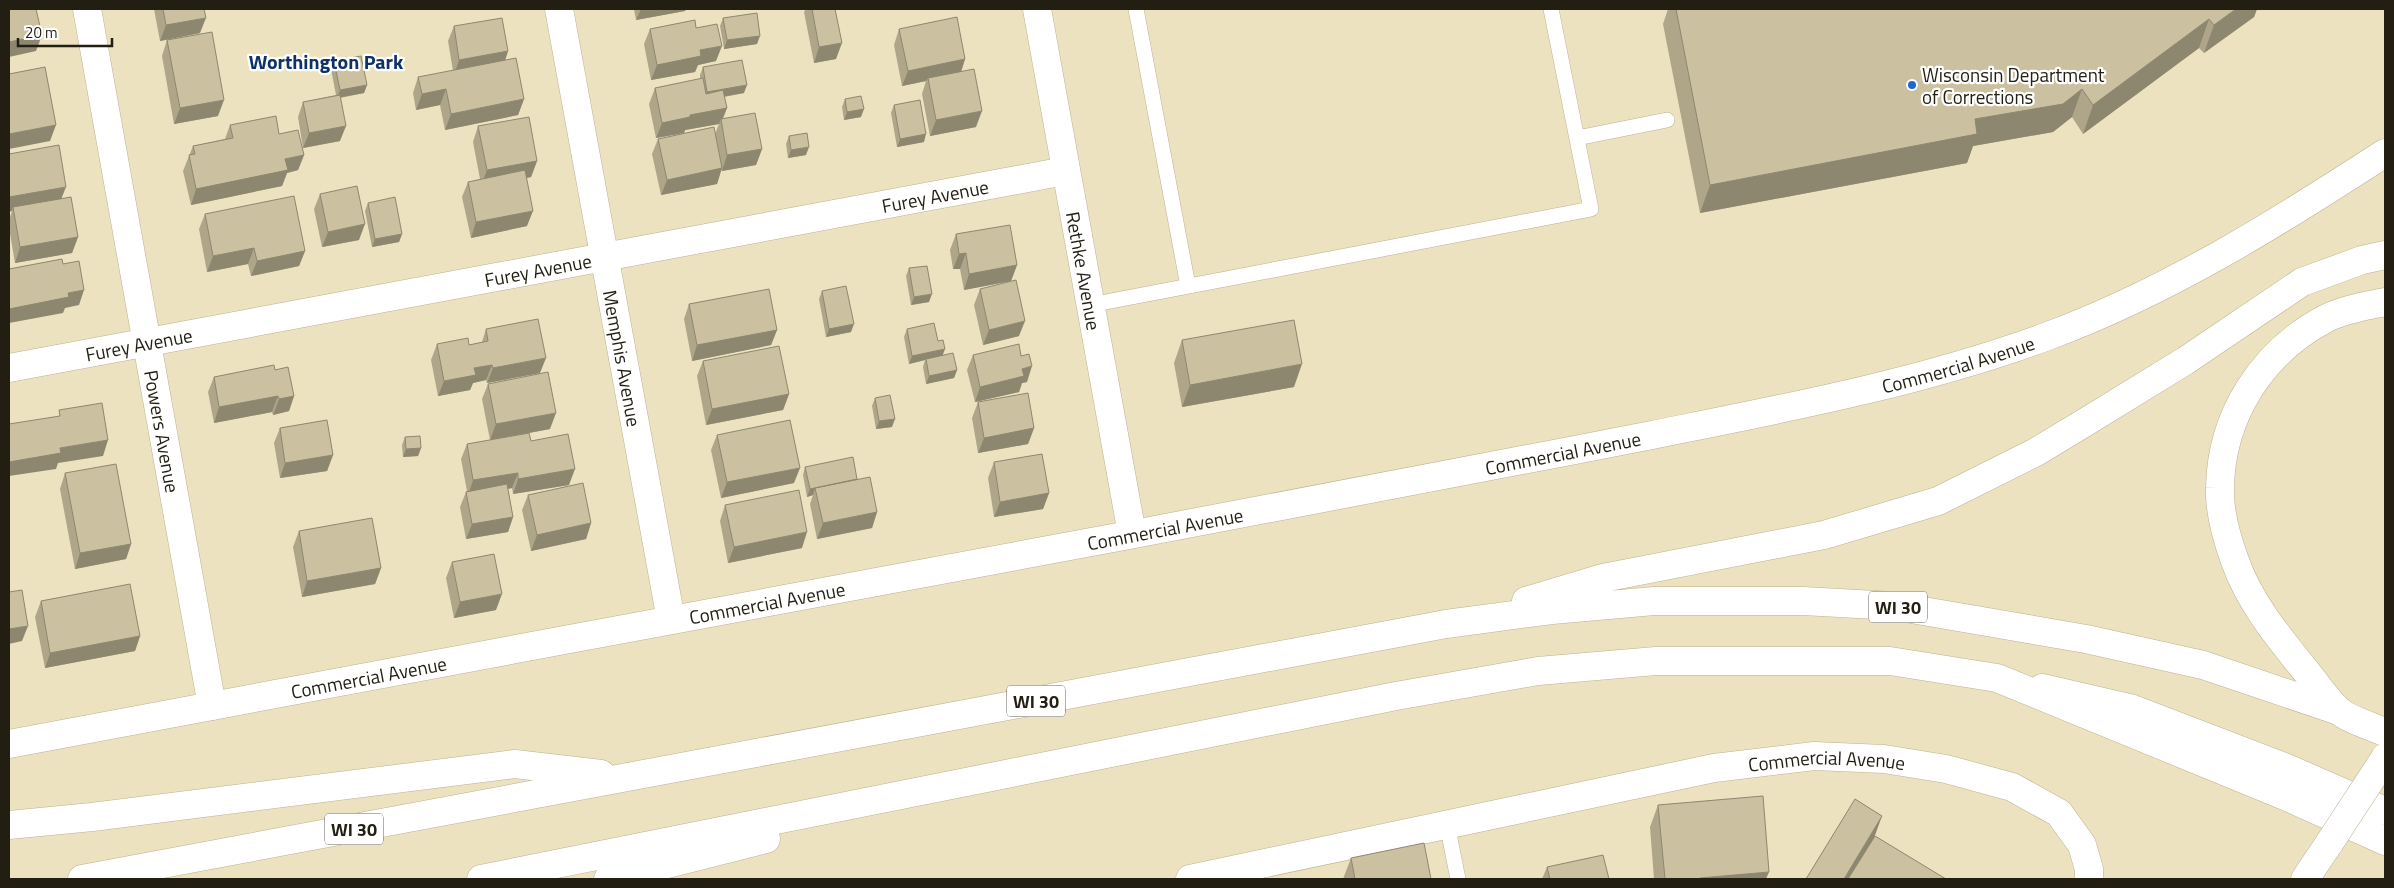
<svg xmlns="http://www.w3.org/2000/svg" width="2394" height="888" viewBox="0 0 2394 888" font-family="'Titillium Web',sans-serif">
  <rect width="100%" height="100%" fill="#ece2bf"/>
  <g fill="none" stroke-linecap="round" stroke-linejoin="round">
    <defs>
      <path id="service" d="M1136,9L1188,286
        M1577,138L1667,120
        M1090,305L1591,209L1551,9
        M1447,824L1458,879"/>
      <g id="minor">
        <path id="s1" d="M87,9L212,706"/>
        <path id="s2" d="M559,9L671,620"/>
        <path id="s3" d="M1037,9L1132,534"/>
        <path id="s4" d="M9,368L1065,171"/>
        <path id="s5" d="M9,744C382,674 756,604 1129,535C1304,502 1478,469 1652,435C1786,408 1920,383 2048,336C2169,291 2277,223 2385,153"/>
        <path id="s6" d="M1190,879L1714,768L1814,756L1884,759L1946,769L2012,787L2059,813L2082,845L2089,869V879"/>
      </g>
      <path id="primary" d="M2385,302C2366,306 2345,309 2327,318C2263,351 2221,415 2220,488C2219,511 2227,539 2235,561C2250,604 2281,640 2309,675C2318,686 2327,700 2338,710C2347,719 2373,727 2385,732
        M2042,688L2133,709L2289,769L2385,811
        M2305,879L2330,842"/>
      <path id="motorway" d="M1526,601L1603,578L1824,535L1938,501L2036,452L2084,423L2185,361L2302,282L2362,260L2385,255
        M9,825L92,817L515,764L601,774
        M82,879L1446,624L1552,610L1654,601H1803L1894,606L2086,639L2203,665L2339,711
        M481,879L1396,696L1538,671L1656,661H1890L1997,678L2285,796L2385,841
        M608,879L766,839"/>
    </defs>
    <use href="#service" stroke="#bbb291" stroke-width="16"/>
    <use href="#minor" stroke="#bbb291" stroke-width="29"/>
    <use href="#primary" stroke="#bbb291" stroke-width="29"/>
    <use href="#motorway" stroke="#bbb291" stroke-width="29"/>
    <use href="#service" stroke="#fff" stroke-width="15"/>
    <use href="#minor" stroke="#fff" stroke-width="28"/>
    <use href="#primary" stroke="#fff" stroke-width="28"/>
    <use href="#motorway" stroke="#fff" stroke-width="28"/>
    <defs>
      <path id="primary-bridge" d="M2330,842L2385,758"/>
    </defs>
    <use href="#primary-bridge" stroke="#bbb291" stroke-width="29" stroke-linecap="butt"/>
    <use href="#primary-bridge" stroke="#fff" stroke-width="28"/>
  </g>
  <path fill="#afa68a" d="M154,9H204L200,33L160,41Z
    M634,9H686L685,11L636,20Z
    M806,9H835L836,59L814,63L804,12Z
    M1668,9H2257L2254,17L2204,53L2199,48L2083,134L2072,117L2053,132L1973,146L1967,163L1700,213L1663,24Z
    M723,18L757,44L724,49L720,26Z
    M454,26L508,51L505,60L524,99L518,115L445,130L440,105L416,110L413,93L418,77L453,71L448,41Z
    M696,28L716,61L698,65L695,72L651,80L644,44L650,29Z
    M899,29L965,59L961,72L976,127L930,136L922,94L926,81L902,86L894,45Z
    M167,40L218,116L174,124L162,56Z
    M334,61L367,85L364,93L340,98V141L303,148L298,117L303,102L336,95L331,69Z
    M703,67L744,93L724,97L727,108L723,119L762,149L756,165L722,171L721,170L717,184L661,195L652,154L658,139L715,134L719,124L685,130L684,133L656,138L649,104L655,88L700,79V75Z
    M845,99L861,117L844,120L842,107Z
    M894,105L924,142L897,147L891,113Z
    M230,125L279,134L304,155L298,170L287,173L282,186L191,205L183,171L193,146L225,139Z
    M478,126L537,161L531,177L527,178V226L471,238L462,197L468,182L480,179L473,142Z
    M789,136L806,155L788,158L786,144Z
    M9,154L62,198L78,237L72,253L15,263L9,228V220L12,211Z
    M320,194L359,240L322,247L314,209Z
    M368,203L402,234L399,242L372,247L365,211Z
    M205,214L305,251L299,266L251,276L248,264L207,272L199,229Z
    M956,234L1017,265L1011,281L964,290L960,269H953L950,250Z
    M909,268L929,302L911,305L906,276Z
    M980,289L1019,336L983,345L974,305Z
    M822,291L851,332L826,337L819,299Z
    M689,304L777,330L771,345L692,361L684,319Z
    M486,329L540,373L487,383L486,380L473,383L470,390L438,396L431,360L437,344L469,345L482,342Z
    M907,329L938,341L942,355L957,370L954,378L926,384L923,367L925,360L909,364L904,337Z
    M1182,340L1294,387L1182,407L1174,363Z
    M973,355L1027,382L1022,383L1019,392L975,402L967,370Z
    M703,361L789,394L783,410L706,425L697,376Z
    M275,370L294,396L289,411L273,415L272,412L214,423L208,392L214,377Z
    M488,384L550,429L529,433L531,441L569,485L513,494L512,488L508,489L513,517L508,532L466,539L460,507L466,492L467,491L461,459L467,444L490,440L482,399Z
    M875,398L892,427L876,429L872,406Z
    M978,402L1034,428L1028,444L978,453L972,418Z
    M280,428L333,455L327,471L280,478L274,443Z
    M717,435L794,483L721,498L711,450Z
    M405,437L421,448L418,456L403,457L402,445Z
    M994,462L1049,493L1043,509L994,517L988,478Z
    M805,467L857,480L877,512L872,528L817,539L810,504L813,495L807,497L803,475Z
    M65,473L131,544L126,559L75,569L60,489Z
    M528,495L591,523L586,539L531,551L522,510Z
    M725,505L802,548L728,563L720,521Z
    M299,531L381,568L375,584L302,597L293,547Z
    M452,562L496,610L454,618L446,578Z
    M41,601L140,636L135,651L45,668L35,617Z
    M1658,805L1766,879H1654L1650,827Z
    M1351,858L1431,879H1343Z
    M1547,867L1609,879H1542Z"/>
  <path fill="#8e8770" d="M641,9H686L685,11L636,20Z
    M2236,9H2257L2254,17L2204,53L2214,25Z
    M206,18L200,33L160,41L166,25Z
    M2209,19L2199,48L2083,134L2093,105Z
    M42,35L36,51L9,57V42Z
    M760,36L757,44L724,49L727,40Z
    M842,43L836,59L814,63L819,47Z
    M722,46L716,61L698,65L695,72L651,80L657,65L700,50Z
    M508,51L503,67L454,75L459,60Z
    M965,59L960,75L928,78L926,81L902,86L908,71Z
    M367,85L364,93L337,98L340,90Z
    M747,85L744,93L704,100L707,92Z
    M446,89L440,105L416,110L422,94Z
    M2082,89L2072,117L2053,132L1973,146L1967,163L1700,213L1710,185L1975,119Z
    M524,99L518,115L445,130L451,114Z
    M224,100L218,116L174,124L180,108Z
    M727,108L721,122V119L719,124L685,130L684,133L656,138L662,123L690,115Z
    M864,109L861,117L844,120L847,112Z
    M982,111L976,127L930,136L936,120Z
    M56,125L50,141L9,149V134Z
    M346,126L340,141L303,148L309,133Z
    M926,134L924,142L897,147L900,139Z
    M809,147L806,155L788,158L791,150Z
    M762,149L756,165L722,171L727,155Z
    M304,155L298,170L287,173L282,186L191,205L196,189L285,159Z
    M537,161L531,177L481,186L487,170Z
    M722,168L717,184L661,195L667,180Z
    M66,187L60,202L13,207L12,211L9,212V197Z
    M533,211L527,226L471,238L476,222Z
    M365,224L359,240L322,247L328,232Z
    M402,234L399,242L372,247L375,239Z
    M78,237L72,253L15,263L20,247Z
    M254,248L248,264L207,272L213,256Z
    M305,251L299,266L251,276L257,261Z
    M966,253L960,269H953L959,254Z
    M1017,265L1011,281L964,290L969,274Z
    M84,290L79,305L65,308L63,313L9,323V309L68,293Z
    M932,294L929,302L911,305L914,297Z
    M1025,321L1019,336L983,345L989,330Z
    M854,324L851,332L826,337L829,329Z
    M777,330L771,345L692,361L697,345Z
    M945,349L942,357L926,359L925,360L909,364L912,356Z
    M546,358L540,373L487,383L493,368Z
    M1302,364L1294,387L1182,407L1190,385Z
    M492,365L486,380L473,383L470,390L438,396L444,381L474,368Z
    M1032,366L1027,382L1022,383L1019,392L975,402L980,387L1022,369Z
    M957,370L954,378L926,384L929,376Z
    M789,394L783,410L706,425L712,409Z
    M278,396L272,412L214,423L219,407Z
    M294,396L289,411L273,415L279,399Z
    M556,413L550,429L490,440L496,424Z
    M895,419L892,427L876,429L879,421Z
    M1034,428L1028,444L978,453L984,438Z
    M108,440L103,456L58,463L56,469L9,476V462L60,448Z
    M421,448L418,456L403,457L406,449Z
    M333,455L327,471L280,478L285,463Z
    M800,468L794,483L721,498L727,482Z
    M575,469L569,485L513,494L518,479Z
    M518,473L512,488L468,496L473,480Z
    M857,479L854,487L815,488L813,495L807,497L810,489Z
    M1049,493L1043,509L994,517L1000,502Z
    M877,512L872,528L817,539L823,523Z
    M513,517L508,532L466,539L472,524Z
    M591,523L586,539L531,551L537,535Z
    M807,532L802,548L728,563L734,547Z
    M131,544L126,559L75,569L80,553Z
    M381,568L375,584L302,597L307,581Z
    M502,594L496,610L454,618L460,602Z
    M28,626L22,641L9,644V629Z
    M140,636L135,651L45,668L50,653Z
    M1882,816L1874,838L1849,879H1844Z
    M1769,872L1766,879H1700V878Z"/>
  <path fill="#cbc1a0" stroke="#8e8770" d="M9,9H36L42,35L9,42Z
    M163,9H204L206,18L166,25Z
    M812,9H835L842,43L819,47Z
    M1676,9H2236L2214,25L2209,19L2093,105L2082,89L2063,104L1975,119L1977,134L1710,185Z
    M757,13L760,36L727,40L723,18Z
    M957,17L965,59L908,71L899,29Z
    M502,18L508,51L459,60L454,26Z
    M695,20L696,28L717,24L722,46L700,50L701,56L657,65L650,29Z
    M212,32L224,100L180,108L167,40Z
    M361,56L367,85L340,90L334,61Z
    M516,58L524,99L451,114L446,89L422,94L418,77Z
    M742,60L747,85L707,92L703,67Z
    M45,67L56,125L9,134V74Z
    M974,69L982,111L936,120L928,78Z
    M703,78L706,94L723,90L727,108L690,115V117L662,123L655,88Z
    M340,95L346,126L309,133L303,102Z
    M861,96L864,109L847,112L845,99Z
    M920,100L926,134L900,139L894,105Z
    M755,113L762,149L727,155L721,119Z
    M276,116L279,134L298,130L304,155L285,159L288,170L196,189L189,155L195,154L193,146L233,138L230,125Z
    M529,117L537,161L487,170L478,126Z
    M714,127L722,168L667,180L658,139Z
    M807,133L809,147L791,150L789,136Z
    M59,145L66,187L9,197V154Z
    M525,170L533,211L476,222L468,182Z
    M357,186L365,224L328,232L320,194Z
    M294,196L305,251L257,261L254,248L213,256L205,214Z
    M71,197L78,237L20,247L13,207Z
    M395,197L402,234L375,239L368,203Z
    M1010,225L1017,265L969,274L966,253L959,254L956,234Z
    M62,259L63,264L79,261L84,290L68,293L69,297L9,309V269Z
    M927,266L932,294L914,297L909,268Z
    M1016,280L1025,321L989,330L980,289Z
    M846,286L854,324L829,329L822,291Z
    M769,289L777,330L697,345L689,304Z
    M538,319L546,358L493,368L492,365L474,368L476,375L444,381L437,344L468,338L469,345L488,341L486,329Z
    M1294,320L1302,364L1190,385L1182,340Z
    M934,323L938,341L943,340L945,349L912,356L907,329Z
    M1019,344L1021,356L1029,354L1032,366L1022,369L1024,376L980,387L973,355Z
    M779,346L789,394L712,409L703,361Z
    M953,353L957,370L929,376L926,359Z
    M274,365L275,370L288,367L294,396L279,399L278,396L219,407L214,377Z
    M548,372L556,413L496,424L488,384Z
    M1028,393L1034,428L984,438L978,402Z
    M890,395L895,419L879,421L875,398Z
    M102,403L108,440L60,448L61,453L9,462V424L60,416L59,410Z
    M327,420L333,455L285,463L280,428Z
    M790,420L800,468L727,482L717,435Z
    M529,433L531,441L568,434L575,469L518,479V473L473,480L467,444Z
    M420,436L421,448L406,449L405,437Z
    M1042,454L1049,493L1000,502L994,462Z
    M853,457L857,479L810,489L805,467Z
    M116,464L131,544L80,553L65,473Z
    M870,477L877,512L823,523L815,488Z
    M583,483L591,523L537,535L528,495Z
    M507,484L513,517L472,524L466,492Z
    M799,490L807,532L734,547L725,505Z
    M372,518L381,568L307,581L299,531Z
    M494,554L502,594L460,602L452,562Z
    M130,584L140,636L50,653L41,601Z
    M22,590L28,626L9,629V592Z
    M1763,796L1769,872L1700,878V879H1665L1658,805Z
    M1855,799L1882,816L1844,879H1806Z
    M1875,836L1946,879H1848Z
    M1424,843L1431,879H1355L1351,858Z
    M1603,855L1609,879H1550L1547,867Z"/>
  <circle fill="#2069d5" stroke="#fff" stroke-width="2" cx="1912" cy="85" r="5"/>
  <g text-anchor="middle" dominant-baseline="central" stroke-width="4.5" stroke-linejoin="round" paint-order="stroke">
    <g fill="#fff" stroke="#646259" stroke-width="1">
      <rect x="1869" y="591.5" width="58" height="31" rx="4"/>
      <rect x="1007" y="685.5" width="58" height="31" rx="4"/>
      <rect x="325" y="813.5" width="58" height="31" rx="4"/>
    </g>
    <g font-size="18" font-weight="bold" fill="#221f12">
      <text x="1898" y="607">WI 30</text>
      <text x="1036" y="701">WI 30</text>
      <text x="354" y="829">WI 30</text>
    </g>
    <g font-size="19" fill="#221f12" stroke="#fff" text-anchor="start">
      <text x="1922" y="74">Wisconsin Department<tspan x="1922" dy="22">of Corrections</tspan></text>
    </g>
    <g font-size="19" fill="#221f12" stroke="#fff">
      <text stroke="none"><textPath href="#s4" startOffset="942">Furey Avenue</textPath></text>
      <text stroke="none"><textPath href="#s4" startOffset="538">Furey Avenue</textPath></text>
      <text stroke="none"><textPath href="#s3" startOffset="266">Rethke Avenue</textPath></text>
      <text stroke="none"><textPath href="#s4" startOffset="132">Furey Avenue</textPath></text>
      <text stroke="none"><textPath href="#s2" startOffset="355">Memphis Avenue</textPath></text>
      <text stroke="none"><textPath href="#s5" startOffset="1986">Commercial Avenue</textPath></text>
      <text stroke="none"><textPath href="#s1" startOffset="429">Powers Avenue</textPath></text>
      <text stroke="none"><textPath href="#s5" startOffset="1581">Commercial Avenue</textPath></text>
      <text stroke="none"><textPath href="#s5" startOffset="1176">Commercial Avenue</textPath></text>
      <text stroke="none"><textPath href="#s5" startOffset="771">Commercial Avenue</textPath></text>
      <text stroke="none"><textPath href="#s5" startOffset="366">Commercial Avenue</textPath></text>
      <text stroke="none"><textPath href="#s6" startOffset="649">Commercial Avenue</textPath></text>
    </g>
    <g font-size="20" font-weight="bold" fill="#0f3266" stroke="#fff">
      <text x="326" y="61">Worthington Park</text>
    </g>
  </g>
  <rect width="2394" height="888" fill="none" stroke="#221f12" stroke-width="20"/>
  <path d="M18 38v8h94v-8" fill="none" stroke="#221f12" stroke-width="2.5"/>
  <text x="25" y="38" font-size="15" fill="#221f12" stroke="#ffffff" stroke-width="4" paint-order="stroke">20 m</text>
</svg>
